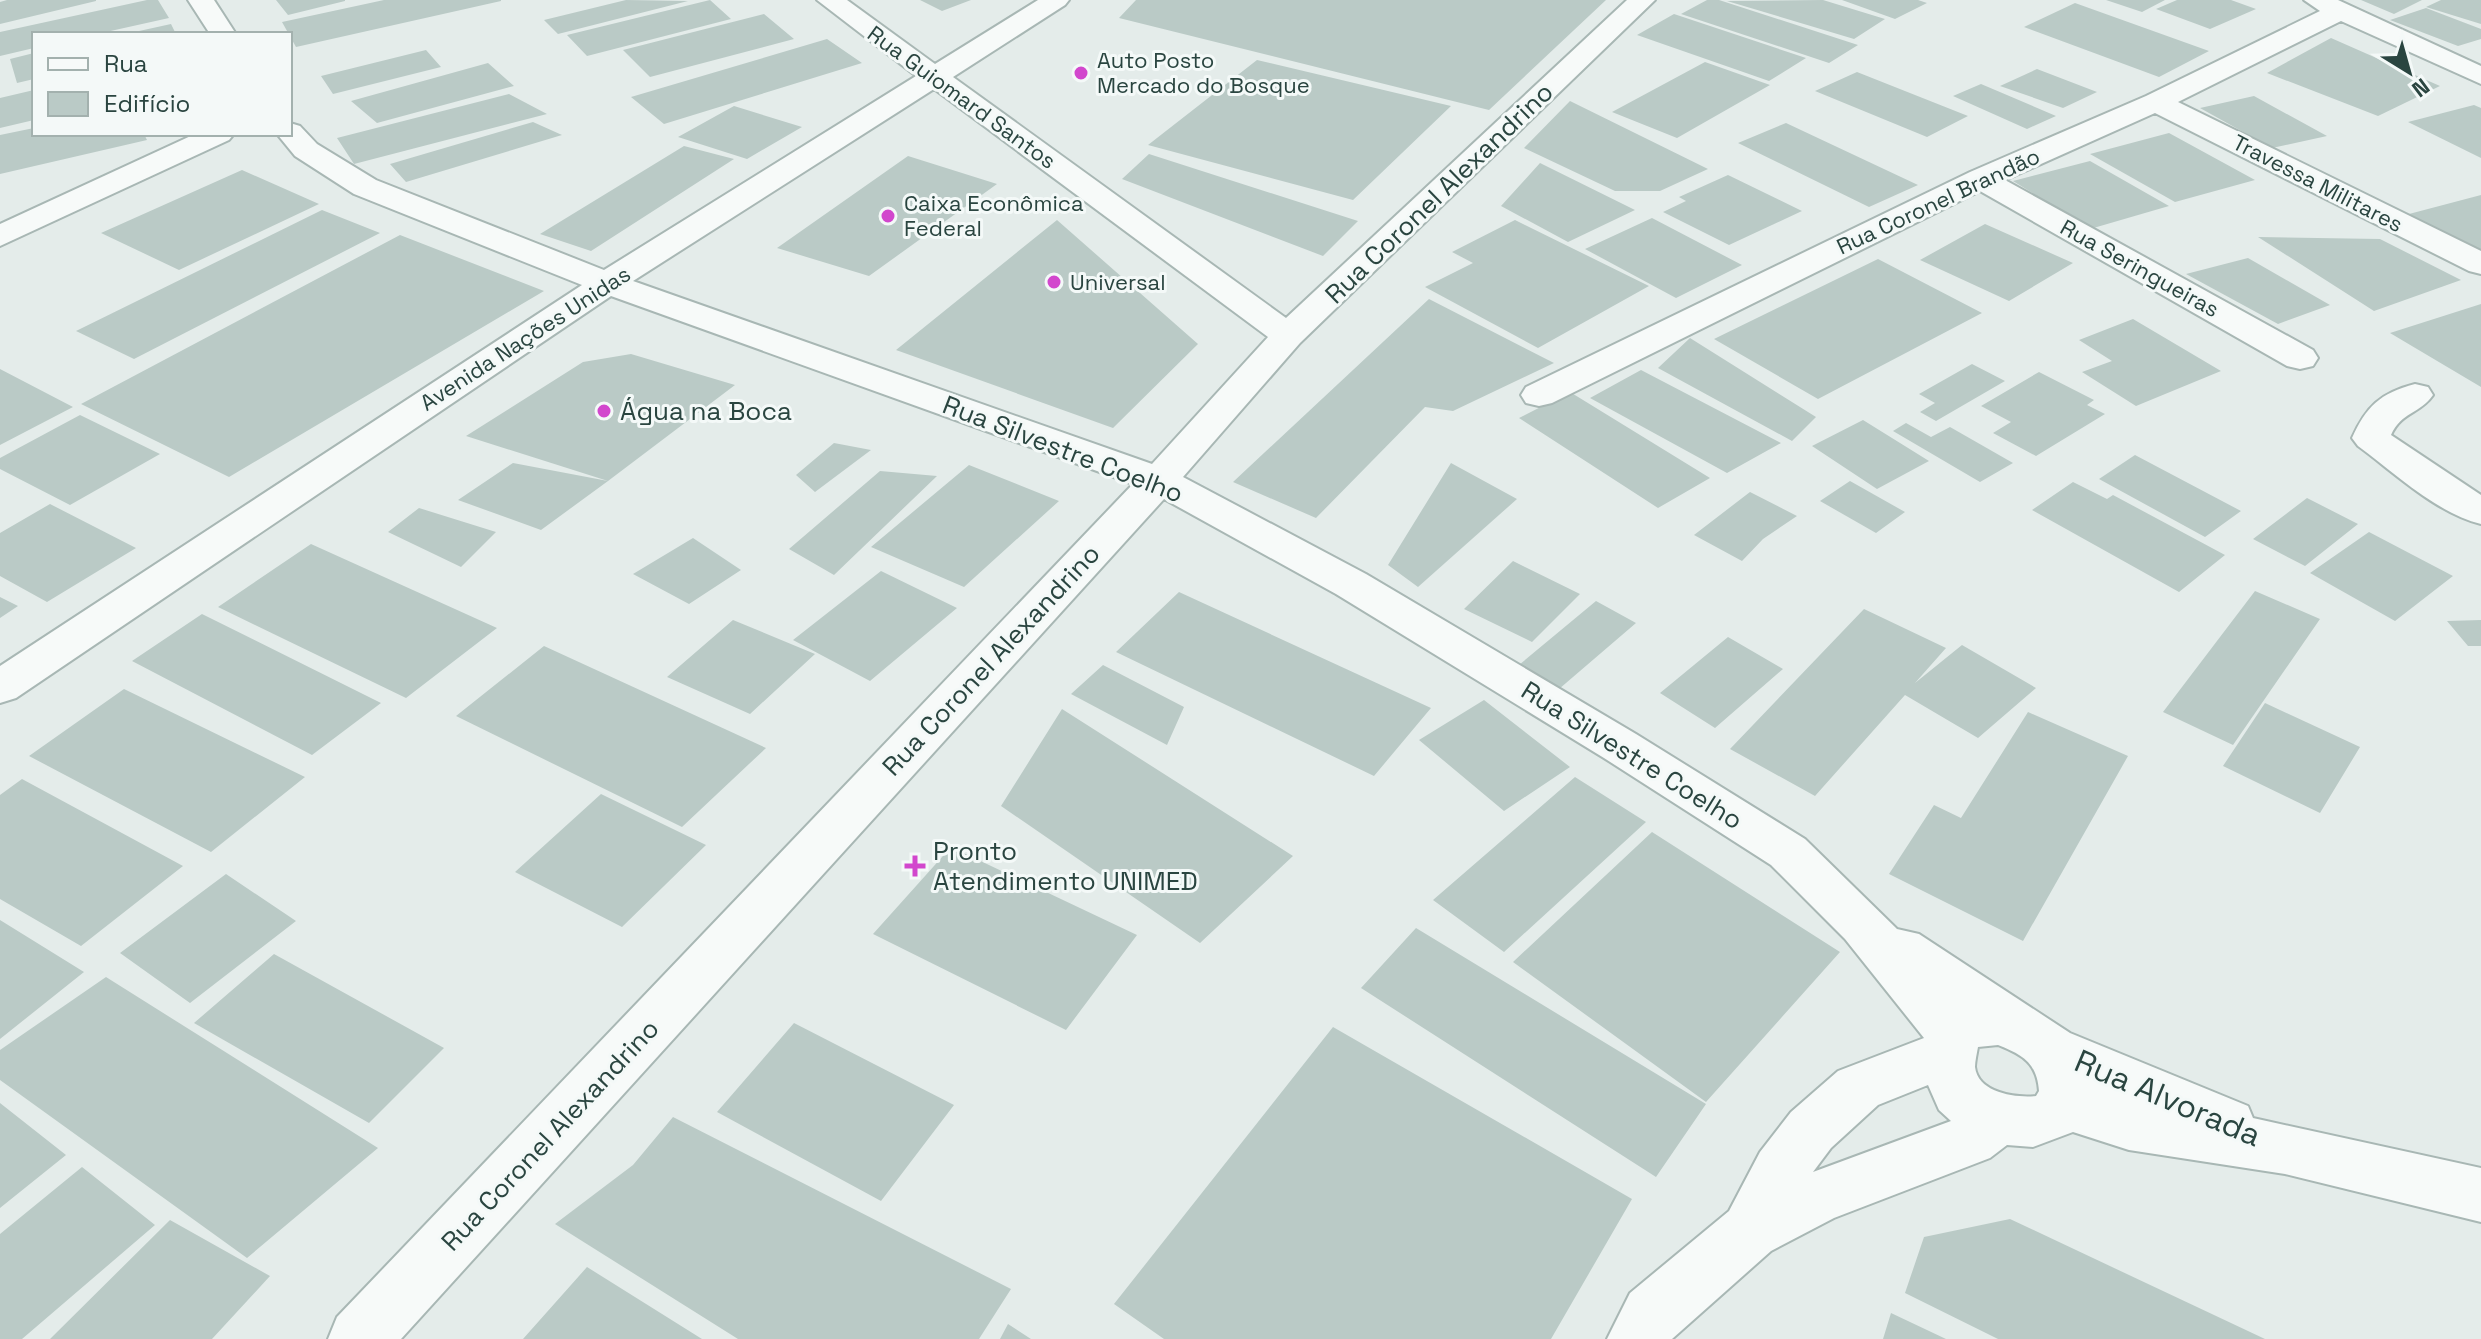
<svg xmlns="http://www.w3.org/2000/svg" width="2481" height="1339" viewBox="0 0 2481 1339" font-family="'Space Grotesk',sans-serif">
  <rect width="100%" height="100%" fill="#e4ecea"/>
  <path fill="#bacac6" d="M7,0H96V1L0,24V2Z
    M147,0H158L169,18L97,34H34V48L0,56V32Z
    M276,0H345V1L288,15Z
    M384,0H501V1L296,47L282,22Z
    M626,0L688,1L558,34L544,20Z
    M710,0L731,19L587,56L567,35Z
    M920,0H971L942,11Z
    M1136,0H1606L1489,110L1119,18Z
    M1707,0H1719L1858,45L1829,63L1681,14Z
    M1823,0L1885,19L1854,39L1727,1Z
    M1842,0H1918L1927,3L1895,19Z
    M2106,0H2165L2142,12Z
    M2177,0H2231L2256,9L2210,29L2156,9Z
    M2361,0H2422L2394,14Z
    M2441,0H2481V24L2426,7Z
    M2075,3L2209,51L2159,77L2024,27Z
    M2426,8L2481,29V39L2458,46L2390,20Z
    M764,14L794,39L650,77L623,50Z
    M1674,14L1806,58L1769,81L1637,35Z
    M171,24L176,34H130V33Z
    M2331,38L2440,86L2378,116L2267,73Z
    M827,39L862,63L664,124L631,97Z
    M426,50L441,67L333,94L321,76Z
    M34,53V79L17,83L10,59Z
    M1257,60L1451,106L1353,200L1148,145Z
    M1705,62L1770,85L1677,138L1612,112Z
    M488,63L514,86L377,123L351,101Z
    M2037,69L2097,92L2063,108L2000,86Z
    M1857,72L1968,116L1927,137L1815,91Z
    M1981,84L2056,116L2027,129L1953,96Z
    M34,90V120L0,128V98Z
    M509,94L547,114L354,164L337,138Z
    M2254,96L2327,136L2272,148L2200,108Z
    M1570,101L1708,169L1660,191H1615L1524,148Z
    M2474,105L2481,108V158L2408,122Z
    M734,106L802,127L747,159L678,137Z
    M533,122L562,135L406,182L390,164Z
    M1786,123L1918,185L1869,207L1738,143Z
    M34,128V134H144L147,140L0,174V135Z
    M2169,133L2255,180L2175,202L2090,154Z
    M684,146L734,159L591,251L540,234Z
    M1149,154L1358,221L1323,256L1122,179Z
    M908,156L997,184L869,276L777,248Z
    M2090,161L2169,206L2090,229L2013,181Z
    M1540,163L1635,210L1568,242L1501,206Z
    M242,170L319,204L179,270L101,233Z
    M1728,175L1802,211L1729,245L1663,212L1686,201L1679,197Z
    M2481,195V253L2409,214Z
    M322,210L380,233L134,359L76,331Z
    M1652,218L1742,265L1676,298L1585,249Z
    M1057,220L1198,344L1113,428L896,350Z
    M1515,220L1649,286L1538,348L1425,287L1473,263L1452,252Z
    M1985,224L2073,263L2009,301L1920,260Z
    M400,235L544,291L229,477L81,404Z
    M2258,237L2380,239L2461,280L2374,311Z
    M2248,258L2330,305L2278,324L2186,274Z
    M1878,259L1982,313L1818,399L1714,339Z
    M1429,299L1554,363L1453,411L1425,407L1316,518L1233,482Z
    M2481,304V387L2390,333Z
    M2133,319L2221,371L2136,406L2082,372L2112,361L2079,340Z
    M1690,338L1816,417L1792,441L1658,368Z
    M631,354L735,385L608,481L541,530L458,500L513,463L608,481L466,436L583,362Z
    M1972,364L2005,381L1936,421L1920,412L1935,403L1919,394Z
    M0,369L73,407L0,445Z
    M1641,370L1781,443L1727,473L1590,398Z
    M2039,372L2094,400L2087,405L2105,414L2036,456L1993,433L2011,422L1981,406Z
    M1570,392L1710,478L1658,508L1519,418Z
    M80,415L160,454L70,505L0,469V458Z
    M1863,420L1929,461L1877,489L1812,446Z
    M1906,423L1931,437L1950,427L2013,463L1980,482L1893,431Z
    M834,443L871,450L815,492L796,475Z
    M2135,455L2241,511L2205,537L2099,479Z
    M1451,463L1517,499L1418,587L1388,565Z
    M969,465L1059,501L964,587L871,547Z
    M880,471L937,476L834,575L789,549Z
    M1850,481L1905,512L1876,533L1820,501Z
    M2073,482L2107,499L2113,495L2225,555L2179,592L2032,510Z
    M1750,492L1797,516L1763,539L1742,561L1694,535Z
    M2307,498L2358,524L2305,566L2253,539Z
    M50,504L136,548L47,602L0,576V533Z
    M419,508L496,532L461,567L388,532Z
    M2369,532L2453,576L2395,621L2310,573Z
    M693,538L741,570L689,604L633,574Z
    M311,544L497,628L406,698L218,607Z
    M1513,561L1580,594L1532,642L1464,609Z
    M881,571L957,608L870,681L793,640Z
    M2255,591L2320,619L2233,745L2163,712Z
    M1179,592L1431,708L1374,776L1116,652Z
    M0,597L18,606L0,618Z
    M1596,601L1636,623L1559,689L1519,665Z
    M1864,609L1946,648L1915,683L1962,645L2036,688L1978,738L1905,695L1815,796L1730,749Z
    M202,614L381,703L312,755L132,661Z
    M733,620L815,654L750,714L667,677Z
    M2481,620V646H2468L2447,621Z
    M1728,637L1783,669L1715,728L1660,693Z
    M544,646L766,748L682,827L456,716Z
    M1103,665L1184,707L1167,745L1071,694Z
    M124,689L305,777L211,852L29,756Z
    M1484,700L1570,767L1504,811L1419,740Z
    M2265,703L2360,747L2320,813L2223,766Z
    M1062,709L1293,856L1200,943L1001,806Z
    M2028,712L2128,756L2023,941L1889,874L1934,805L1961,818Z
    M1575,777L1646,822L1504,952L1433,900Z
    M22,779L183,866L81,946L0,899V795Z
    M601,794L706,845L622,927L515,872Z
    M1652,832L1840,952L1706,1102L1513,962Z
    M951,847L1137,935L1066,1030L873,934Z
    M226,874L296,921L190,1003L120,953Z
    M0,920L84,972L0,1039Z
    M1416,928L1706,1104L1656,1177L1361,988Z
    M274,954L444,1048L369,1123L194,1023Z
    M106,977L378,1148L247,1258L0,1080V1050Z
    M794,1023L954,1105L881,1201L717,1112Z
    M1333,1027L1632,1199L1551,1339H1164L1114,1304Z
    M0,1103L66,1155L0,1208Z
    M673,1117L1011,1289L979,1339H738L555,1224L633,1165Z
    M82,1167L155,1225L22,1339H0V1234Z
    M2010,1219L2265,1339H1998L1905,1293L1924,1237Z
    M170,1220L270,1276L212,1339H50Z
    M587,1267L702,1339H523Z
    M1891,1313L1946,1339H1883Z
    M1008,1324L1031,1339H1000Z"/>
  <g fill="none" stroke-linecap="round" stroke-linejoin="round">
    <defs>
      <path id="minor" d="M188,0H214L236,34H210Z
        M817,0H847L935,64L1038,0H1069L1065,5L953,77L1286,318L1627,0H1655L1300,343L1183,477L1366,574L1636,734L1805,839L1897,929L1919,934L2070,1033L2248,1106L2253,1118L2481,1168V1222L2285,1174L2129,1150L2073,1132L2033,1147L2007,1145L1990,1158L1834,1218L1771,1251L1672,1339H1607L1630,1293L1729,1211L1760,1152L1791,1112L1838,1071L1924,1038L1845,939L1771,865L1604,758L1336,594L1164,499L401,1339H328L337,1317L1133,484L611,296L16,698L0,703V666L582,285L354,194L295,156L277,134H290V123L300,126L317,144L376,180L604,270L916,76ZM934,89L1268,337L1152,464L633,281ZM1998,1045C2023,1055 2037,1063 2039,1091L2036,1096C2016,1098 1978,1093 1975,1067C1975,1061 1977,1053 1978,1047ZM1928,1085L1939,1110L1951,1121L1813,1172L1831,1148L1878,1105Z
        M2304,0H2338L2481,66V84L2341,21L2178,102L2481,251V274L2469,271L2155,113L2005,180L2313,350L2318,358L2313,366L2300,369L2287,366L1980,191L1552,403L1539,406L1526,403L1521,395L1526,387L1970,172L2146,96L2320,11Z
        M195,134H234L229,140L0,246V224Z
        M2415,384L2428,387L2433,395C2420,414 2401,412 2391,435L2481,495V524C2436,513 2395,473 2358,446L2352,438C2366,407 2380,393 2415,384Z"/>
    </defs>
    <use href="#minor" stroke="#a8b7b4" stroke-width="4"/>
    <use href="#minor" fill="#f7faf9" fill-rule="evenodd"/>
  </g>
  <g fill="#d247cd" stroke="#f4f9f8" stroke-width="3">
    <circle cx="1081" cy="73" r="8"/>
    <circle cx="888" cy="216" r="8"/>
    <circle cx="1054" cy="282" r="8"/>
    <circle cx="604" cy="411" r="8"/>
    <path d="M911 854h8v8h8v8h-8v8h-8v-8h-8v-8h8z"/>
  </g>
  <g text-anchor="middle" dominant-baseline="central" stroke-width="6" stroke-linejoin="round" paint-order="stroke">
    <g font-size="22" fill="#2a4540" stroke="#f4f9f8" text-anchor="start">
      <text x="1097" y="60">Auto Posto<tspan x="1097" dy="25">Mercado do Bosque</tspan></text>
      <text x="904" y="203">Caixa Econômica<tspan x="904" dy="25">Federal</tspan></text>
      <text x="1070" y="282">Universal</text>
    </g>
    <g font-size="22" fill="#2a4540" stroke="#f4f9f8">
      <text transform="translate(962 97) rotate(36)">Rua Guiomard Santos</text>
      <text transform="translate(2318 183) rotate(27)">Travessa Militares</text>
      <text transform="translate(1938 201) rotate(-25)">Rua Coronel Brandão</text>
      <text transform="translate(2140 268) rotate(29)">Rua Seringueiras</text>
      <text transform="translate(525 338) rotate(-33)">Avenida Nações Unidas</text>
    </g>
    <g font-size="26" fill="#2a4540" stroke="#f4f9f8">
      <text transform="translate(1439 193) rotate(-44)">Rua Coronel Alexandrino</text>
      <text transform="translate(1063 449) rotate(21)">Rua Silvestre Coelho</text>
      <text transform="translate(991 660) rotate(-47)">Rua Coronel Alexandrino</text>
      <text transform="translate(1632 755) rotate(32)">Rua Silvestre Coelho</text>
      <text transform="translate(550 1135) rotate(-47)">Rua Coronel Alexandrino</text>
    </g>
    <g font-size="26" fill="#2a4540" stroke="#f4f9f8" text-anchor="start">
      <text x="620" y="411">Água na Boca</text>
      <text x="933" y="851">Pronto<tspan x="933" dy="30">Atendimento UNIMED</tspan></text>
    </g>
    <g font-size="32" fill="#2a4540" stroke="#f4f9f8">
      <text transform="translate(2168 1098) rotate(23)">Rua Alvorada</text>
    </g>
  </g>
  <rect x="32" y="32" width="260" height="104" fill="#f4f9f8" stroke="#a3b1ae" stroke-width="2"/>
  <rect x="48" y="58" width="40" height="12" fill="#f7faf9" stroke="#a3b1ae" stroke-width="2"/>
  <text x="104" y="72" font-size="24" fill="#2a4540">Rua</text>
  <rect x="48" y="92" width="40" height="24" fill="#bacac6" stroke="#a3b1ae" stroke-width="2"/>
  <text x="104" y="112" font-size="24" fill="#2a4540">Edifício</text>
  <g transform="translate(2409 72) rotate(143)" stroke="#f4f9f8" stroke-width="6" paint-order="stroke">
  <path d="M0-6L14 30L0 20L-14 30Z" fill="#2a4540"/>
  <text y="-12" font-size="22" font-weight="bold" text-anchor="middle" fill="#2a4540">N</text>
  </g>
</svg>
